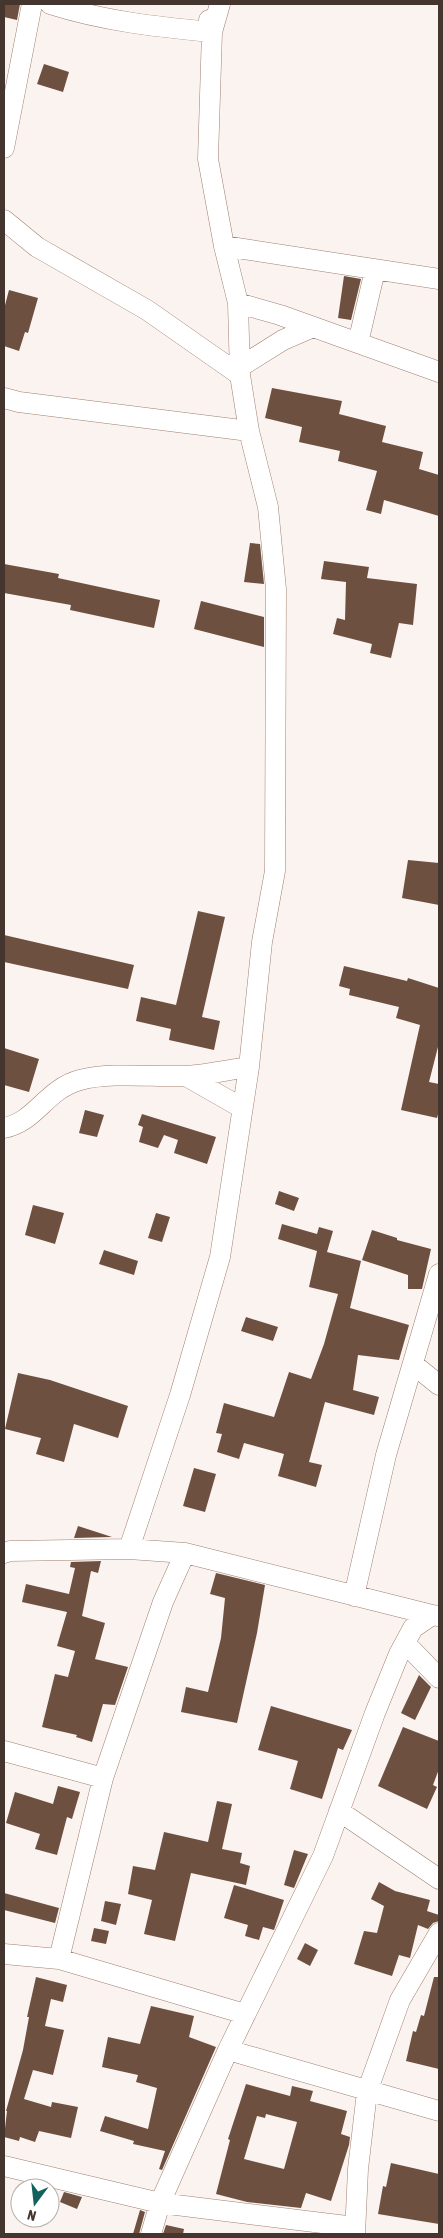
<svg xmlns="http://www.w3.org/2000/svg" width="443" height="2238" viewBox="0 0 443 2238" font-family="'Asap Condensed',sans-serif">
  <rect width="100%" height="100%" fill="#fbf3f0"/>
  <path fill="#6e5041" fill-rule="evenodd" d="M4,4H20L17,20L4,17Z
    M44,64L69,72L63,92L37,84Z
    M344,276L361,279L351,320L338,318Z
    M9,290L38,298L28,333L25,332L19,351L4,346V309Z
    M272,388L342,401L339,414L386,426L382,442L423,452L419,469L439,475V516L384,500L381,514L366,510L377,471L338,461L340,451L299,442L302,427L265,418Z
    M250,543L260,544L264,584L244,582Z
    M324,561L369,567L367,578L417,584L413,625L399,623L391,658L370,653L372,644L333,634L337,618L345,620L346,582L321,579Z
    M4,564L59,574L58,578L160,600L154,628L70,610L71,605L4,593Z
    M201,601L264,617V647L194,629Z
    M408,860L439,863V905L402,898Z
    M198,911L225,917L202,1017L220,1021L214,1050L169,1040L171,1029L136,1021L141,997L176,1005Z
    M4,935L134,965L128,989L4,962Z
    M344,966L407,981L408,978L439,988V1043L429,1082L439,1084V1111L437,1118L401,1110L420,1025L396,1018L399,1007L349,995L350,989L339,986Z
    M4,1048L39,1059L29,1092L4,1085Z
    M85,1110L104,1115L97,1137L79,1133Z
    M142,1114L216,1137L207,1164L174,1153L178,1140L164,1135L158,1148L139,1142L143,1127L138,1125Z
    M279,1191L299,1198L294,1211L275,1204Z
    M33,1205L64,1213L55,1244L25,1235Z
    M156,1213L170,1217L162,1242L148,1238Z
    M282,1224L317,1234L319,1227L333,1231L327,1252L361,1261L350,1308L409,1325L399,1360L358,1355L353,1390L379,1397L374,1415L325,1402L309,1462L322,1465L316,1487L278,1476L284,1454L244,1443L239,1459L217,1452L222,1434L216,1433L224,1403L274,1417L289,1372L311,1379L324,1344L338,1294L309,1287L317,1251L278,1239Z
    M372,1230L397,1238V1240L431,1249L422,1289H408V1275L362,1260Z
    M104,1250L138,1261L134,1275L99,1264Z
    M246,1317L278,1327L273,1341L241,1331Z
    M18,1373L50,1380L128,1406L118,1438L74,1424L64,1462L36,1454L41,1438L5,1429Z
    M194,1468L216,1474L205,1512L183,1506Z
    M78,1526L112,1537L74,1538Z
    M101,1561L98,1573L91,1571L82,1616L105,1623L95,1659L128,1667L115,1705L103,1704L92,1742L76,1737L77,1735L42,1727L55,1674L68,1677L75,1651L57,1646L67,1612L22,1602L26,1584L69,1594L75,1568L70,1567L71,1562Z
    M216,1573L265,1585L257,1633L237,1723L181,1712L186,1687L208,1692L221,1638L225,1598L210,1594Z
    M419,1675L431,1687L415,1720L401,1713Z
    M271,1706L352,1730L343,1750L338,1748L322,1799L290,1789L298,1761L258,1750Z
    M403,1727L439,1741V1769L433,1785L437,1787L427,1809L378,1786Z
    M58,1786L80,1792L72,1819L67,1817L57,1855L35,1849L40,1834L6,1823L15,1792L53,1804Z
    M217,1801L232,1804L222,1849L242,1853L240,1863L250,1866L246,1885L191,1873L175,1941L144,1934L152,1900L128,1894L133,1866L155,1870L164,1832L208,1842Z
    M294,1850L308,1854L294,1888L284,1885Z
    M379,1882L395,1891L430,1900L427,1911L439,1915V1921L433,1923L428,1929L418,1925L410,1958L399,1955L392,1976L354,1964L364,1931L377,1933L384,1906L371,1899Z
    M234,1885L284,1900L274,1930L263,1927L259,1940L245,1936L248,1925L224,1918Z
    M4,1893L59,1908L55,1923L4,1910Z
    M105,1901L121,1904L116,1925L101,1921Z
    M94,1928L109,1931L106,1944L91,1941Z
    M305,1943L318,1950L310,1966L297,1959Z
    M36,1977L67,1985L63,2002L51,1999L45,2026L64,2030L53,2075L33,2070L24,2099L51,2107L52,2102L78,2107L71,2138L39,2131L35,2142L20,2137L19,2141L4,2137L7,2111H6L23,2050L29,2017H27Z
    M434,1977H439V2069L406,2061L413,2031L416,2032L421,2015L424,2016Z
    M151,2006L194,2016L189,2037L216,2047L162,2170L159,2169L165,2151L133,2144L134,2141L100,2131L105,2116L148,2129L157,2088L136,2082L138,2075L102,2067L108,2037L140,2044Z
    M246,2084L290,2096L292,2086L313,2091L310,2101L347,2111L341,2134L350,2137L349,2145L331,2201L306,2193L301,2208L247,2202L216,2194L230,2140L228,2139ZM266,2114L297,2122L284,2169L244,2159L257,2116L265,2118Z
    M391,2163L439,2174V2224L378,2214L383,2186L386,2187Z
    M64,2192L82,2197L77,2209L60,2202Z
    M140,2210L145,2212L139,2234H133Z
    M166,2225L184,2229L183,2234H163Z"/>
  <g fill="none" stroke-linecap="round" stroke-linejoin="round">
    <defs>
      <path id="street" d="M50,4C103,21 157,27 212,32L209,20
        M4,148L32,4
        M4,220L37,247L147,310L240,375
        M224,246L439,279
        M238,303L280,315L439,372
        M358,343L375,270
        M240,367L283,340L313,327
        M4,398L19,402L249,431
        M186,1076L242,1108
        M4,1128C36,1122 46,1089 80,1080C111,1072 152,1077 184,1076C205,1075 227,1070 249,1067
        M413,1364L439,1385
        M129,1549L180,1395L220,1257L249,1067L262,942L275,871L276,589L268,507L249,431L240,375L238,303L224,246L208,159L212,32L220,4
        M4,1553L10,1551L129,1549L185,1553L432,1615
        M354,1596L386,1455L439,1274
        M405,1643L439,1678
        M4,1751L103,1778
        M339,1811L439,1879
        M4,1954L59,1959L245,2014
        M59,1959L103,1778L163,1602L185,1553
        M228,2050L439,2111
        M4,2166L160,2203L355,2227
        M151,2234L160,2203L228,2050L323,1856L375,1713L399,1654L413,1628L432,1615L439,1616
        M355,2234L358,2169L367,2092L400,2000L439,1933"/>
    </defs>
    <use href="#street" stroke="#a08070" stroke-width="21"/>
    <use href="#street" stroke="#fff" stroke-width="20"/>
  </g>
  <rect width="443" height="2238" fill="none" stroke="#44362f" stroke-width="10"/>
  <g transform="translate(35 2203) rotate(195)"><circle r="24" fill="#ffffff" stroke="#b4afac"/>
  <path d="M0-4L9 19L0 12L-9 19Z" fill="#14625e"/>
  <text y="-8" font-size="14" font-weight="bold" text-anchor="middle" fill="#44362f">N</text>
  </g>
</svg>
